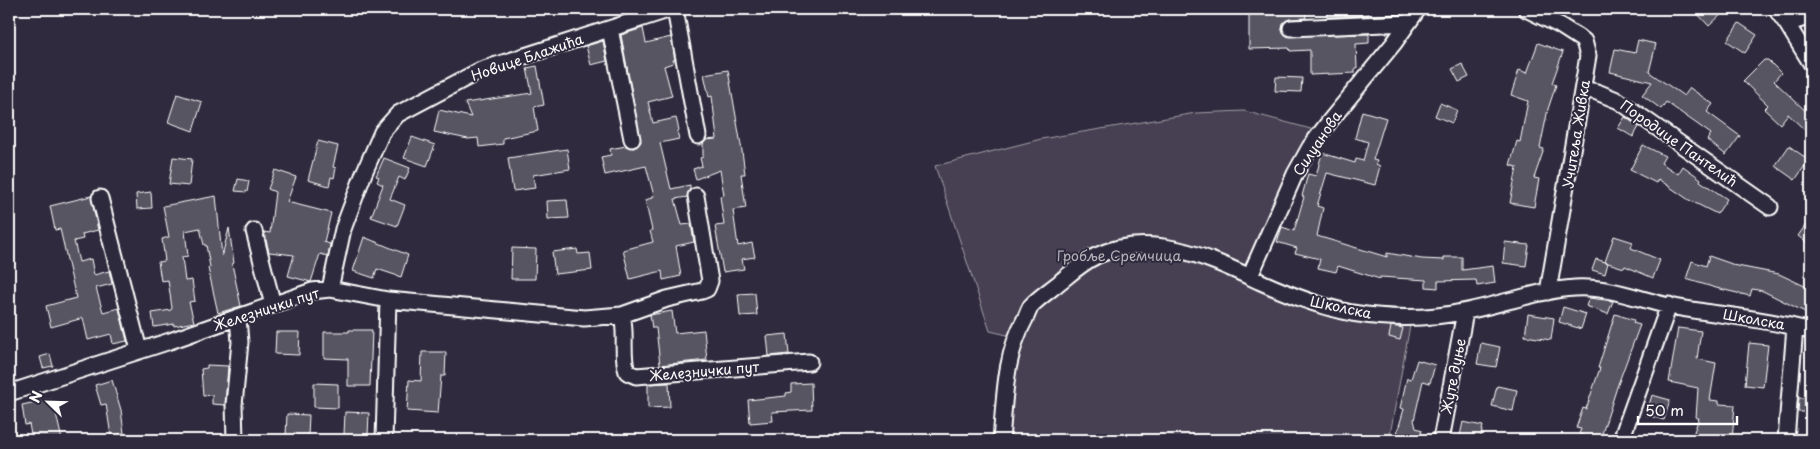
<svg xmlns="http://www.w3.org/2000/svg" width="1820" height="449" viewBox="0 0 1820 449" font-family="'Playpen Sans',sans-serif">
  <rect width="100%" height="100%" fill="#2f2a3d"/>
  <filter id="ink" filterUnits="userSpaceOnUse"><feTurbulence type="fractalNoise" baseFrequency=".02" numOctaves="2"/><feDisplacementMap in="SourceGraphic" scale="10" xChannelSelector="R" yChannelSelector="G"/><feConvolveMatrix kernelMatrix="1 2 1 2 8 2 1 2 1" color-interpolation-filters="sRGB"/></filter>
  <g filter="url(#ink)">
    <path fill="#464152" stroke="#a2a0a8" d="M1244,111L1311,129L1243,281L1411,320L1389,440H1009L1015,365L1024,339L990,331L935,166L1041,139L1196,113Z"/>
    <path fill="#595564" stroke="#fff" d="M1249,9H1305L1306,18L1290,19L1283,23L1282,29L1287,36L1369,34V43L1356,44L1357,68H1355V73L1310,75V50L1290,51L1289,48L1249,49Z
      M1327,9H1368V15L1327,17Z
      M1693,9H1727L1709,26Z
      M1739,23L1757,35L1745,53L1727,41Z
      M643,28L646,43L671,37L675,60H673V63L664,66L672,96L648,102L653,123L676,118L679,130L677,131L679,139L660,143L671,189L690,185V189L687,197L675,199L682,225L691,224L694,242L676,246L681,276L663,280L662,271L630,279L623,250L653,242L650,231L652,230L645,200L652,198V196H654L646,166L605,175L601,157L611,155L610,149L626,146L634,148L641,142L621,35Z
      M1638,40L1656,44L1649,72L1684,96L1690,88L1713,104L1707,112L1740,136L1726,155L1707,140L1711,134L1666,102L1661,109L1642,95L1652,82L1610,72L1615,49L1635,53Z
      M603,41L607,61L591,65L586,46Z
      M1538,43L1563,52L1552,83L1556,85L1548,109L1540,148L1544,149L1534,178L1539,179L1534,207L1510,203L1517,167L1510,165L1517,141L1520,142L1528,101L1511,95L1519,70L1527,73Z
      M1764,60H1768L1781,73L1774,81L1811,116V136L1788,114L1780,124L1764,109L1768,105L1743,81Z
      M1462,64L1469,77L1459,82L1452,69Z
      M537,66L544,105L534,107L538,131L503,138V144L479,147L478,138L468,139L434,132L439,110L471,117L465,103L532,93L527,68Z
      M728,70L742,151L745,174H741L746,208L733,210L738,246L752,243L755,257L742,259L744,269L723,272L715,226L724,225L720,196L724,195L720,170L696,179L693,169L702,166L700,158L703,157V144L706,140L717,139L712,96L709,97L704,74Z
      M1276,77L1302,78L1301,92L1275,91Z
      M177,94L202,102L193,131L168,122Z
      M1440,103L1457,110L1452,123L1435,116Z
      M1362,111L1386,118L1373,160L1377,161L1376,164L1380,166L1375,185L1327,173L1317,206L1323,208L1317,236L1387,257V253L1422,259L1444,260V257H1462V270L1493,266L1495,283L1477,286L1476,280L1438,281V288L1426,287V280L1380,277V279L1338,266L1336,272L1318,268L1320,259L1295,253L1297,248L1277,242L1282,227L1294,231L1304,197L1302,196L1308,174L1316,176L1322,153L1355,163L1356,159L1363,161L1368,142L1355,138Z
      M1625,117L1639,127L1633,137L1618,128Z
      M412,137L435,145L427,166L404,158Z
      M318,141L338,146L333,167L336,168L334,178L331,177L329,186L308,180Z
      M1643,145L1665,156L1661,163L1678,174L1683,166L1701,179L1700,181L1727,199L1717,214L1689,200L1658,179L1656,183L1630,170Z
      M1789,146L1809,160L1795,180L1775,166Z
      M567,149L570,169L533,175L535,188L513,191L508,158Z
      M173,157L192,159L189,186L169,184Z
      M384,158L410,168L405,180L399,177L390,199L405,205L397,226L371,217L383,185L377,182L379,177L376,176Z
      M275,170L296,177L287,202L331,213L324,242L330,244L328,256L320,254L311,282L288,276L294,255L269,252L264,232L270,233L275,192L268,189Z
      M238,179L249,181L247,192L235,191Z
      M151,192L152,208L137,209L136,194Z
      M91,196L98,230L82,234L83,239L74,241L79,262L91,259L94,275L109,271L112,284L96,288L103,312L119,308L127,341L113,344L111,334L88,340L83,318L51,327L46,306L76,298L60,229L55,230L50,206Z
      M216,196L222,256L229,228L234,263L232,264L241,306L218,313L208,268L210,267L206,245H204L200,228L185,231L188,256L182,257L185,281L192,280L195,301L189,302L194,322L174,326V324L154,327L152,313L171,310L172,308L168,280L161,281L158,262L165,261L162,239L169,237L163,206Z
      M567,200L569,218L548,219L547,201Z
      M1811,217V246L1798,236Z
      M1614,236L1633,242L1631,248L1660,260L1653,278L1625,266L1624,268L1605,262Z
      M364,237L408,255L401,277L377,269L374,278L353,271Z
      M1505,242L1529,245L1526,266L1503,263Z
      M512,248L536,249L535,279H511Z
      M577,249L578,254L590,253L592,270L555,274L552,252Z
      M1709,256L1732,264V265L1779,274L1811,289V315L1763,291L1752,289L1750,296L1716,288L1686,279L1692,261L1706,266Z
      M1596,259L1608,263L1605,274L1592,270Z
      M755,293L757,315L740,316L738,294Z
      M1589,298L1613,301L1608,314L1586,306Z
      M1563,307L1586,314L1581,329L1559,322Z
      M672,311L675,333L704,330L707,360L660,365L656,328H652L650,315Z
      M1528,314L1554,318L1551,340L1525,336Z
      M1615,314L1634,320L1633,323L1640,325L1617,387L1600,440H1597L1579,434L1581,429L1576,428L1583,408L1586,409L1600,368H1598Z
      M1391,326L1403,328L1400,340L1389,337Z
      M1678,328L1701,331L1697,359L1716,363L1710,400L1719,401V404L1735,405L1732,440H1691L1699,418H1696L1698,388L1669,382Z
      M349,330H372L370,386H348V359L324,358V332H349Z
      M276,332H300L299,355L275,354Z
      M787,334L789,354L769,356L767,336Z
      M1481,343L1500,347L1496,367L1477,364Z
      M1749,343L1768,345L1763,387L1745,385Z
      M422,352H446L445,376H441L438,413L407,411L409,380L421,381Z
      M50,354L53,366L43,368L40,357Z
      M1417,360L1435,365L1430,383L1423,381L1414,420L1416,428L1422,430L1420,440H1395L1404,409L1400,408L1407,378L1411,379Z
      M207,365L228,366L225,405L212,404V395L203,396L201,369L207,368Z
      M112,380L121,410L124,433L111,436L106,404L101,405L95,385Z
      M314,383L338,384V408L314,407Z
      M669,383L670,407L648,408V384Z
      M811,383L812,410L772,412L773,421L750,423L748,400L786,396V393L791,392V384Z
      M1497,386L1517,390L1513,411L1492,406Z
      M1652,395L1670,400L1664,420L1646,415Z
      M1799,398H1805V412H1798Z
      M45,400H53L62,440H32L29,424L25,425L22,405Z
      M345,412L369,413L368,436L344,435Z
      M287,414L309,415L308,436L286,435Z
      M1463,422L1483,426L1480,440H1459Z"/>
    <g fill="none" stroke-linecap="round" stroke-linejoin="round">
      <defs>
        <path id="minor" d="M675,9L698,136
          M1526,9L1559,25L1584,41L1588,56L1548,292
          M1776,9L1787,24L1811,63
          M1787,24L1811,16
          M1291,28L1408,23
          M610,29L632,139
          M1583,89L1597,92L1619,101L1770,207
          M100,198L139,350
          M254,231L273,305
          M1250,276L1295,174L1310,147L1329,122L1394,43L1418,9
          M330,289L343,229L364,173L382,132L398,114L481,70L671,9
          M622,315C627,334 621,354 627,372L636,376L809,362
          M9,393L170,341L312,291L330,289L388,300L584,318L622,315L667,299L702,291L707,289L710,281L696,196
          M235,440L234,405L240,342L238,318
          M384,440L388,300
          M1001,440C1005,398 1004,357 1025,319C1027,315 1029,309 1031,306C1039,297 1052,289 1061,281C1072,272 1083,262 1096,256C1151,229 1211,259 1261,282C1290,295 1321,307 1352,313C1389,319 1431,319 1467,311C1503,304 1539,290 1575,288C1607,286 1638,299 1669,306C1716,315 1765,318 1811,331
          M1441,440L1465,312
          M1621,440L1669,305
          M1786,440L1795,327"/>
      </defs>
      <use href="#minor" stroke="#fff" stroke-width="19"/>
      <use href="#minor" stroke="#2f2a3d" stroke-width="15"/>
    </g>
  </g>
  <g text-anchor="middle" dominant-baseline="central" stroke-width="4" stroke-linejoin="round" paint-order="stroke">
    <g font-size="14" fill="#fff" stroke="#2f2a3d">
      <text transform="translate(527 57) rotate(-19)">Новице Блажића</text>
      <text transform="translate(1576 134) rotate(-81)">Учитеља Живка</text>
      <text transform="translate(1317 143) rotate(-56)">Силуанова</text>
      <text transform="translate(1679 143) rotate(35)">Породице Пантелић</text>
      <text transform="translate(1341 307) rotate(12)">Школска</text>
      <text transform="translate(266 309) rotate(-18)">Железнички пут</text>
      <text transform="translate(1754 319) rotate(10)">Школска</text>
      <text transform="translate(704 371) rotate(-5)">Железнички пут</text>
      <text transform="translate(1453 376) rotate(-79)">Жуте дуње</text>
    </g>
    <g font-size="14" fill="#b5b3ba" stroke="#2f2a3d">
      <text x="1119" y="255">Гробље Сремчица</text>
    </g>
  </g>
  <rect width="1820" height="449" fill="none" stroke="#2f2a3d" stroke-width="30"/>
  <rect x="15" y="15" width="1790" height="419" fill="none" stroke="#fff" stroke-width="2" filter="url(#ink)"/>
  <g transform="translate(48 402) rotate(293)" stroke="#2f2a3d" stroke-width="4" paint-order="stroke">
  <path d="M0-4L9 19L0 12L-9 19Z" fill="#ffffff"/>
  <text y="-8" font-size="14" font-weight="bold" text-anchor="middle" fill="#ffffff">N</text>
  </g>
  <path d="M1638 416v8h99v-8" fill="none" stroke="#ffffff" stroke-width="2.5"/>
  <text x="1645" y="416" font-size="15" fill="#ffffff" stroke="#2f2a3d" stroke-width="4" paint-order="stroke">50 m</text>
</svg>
